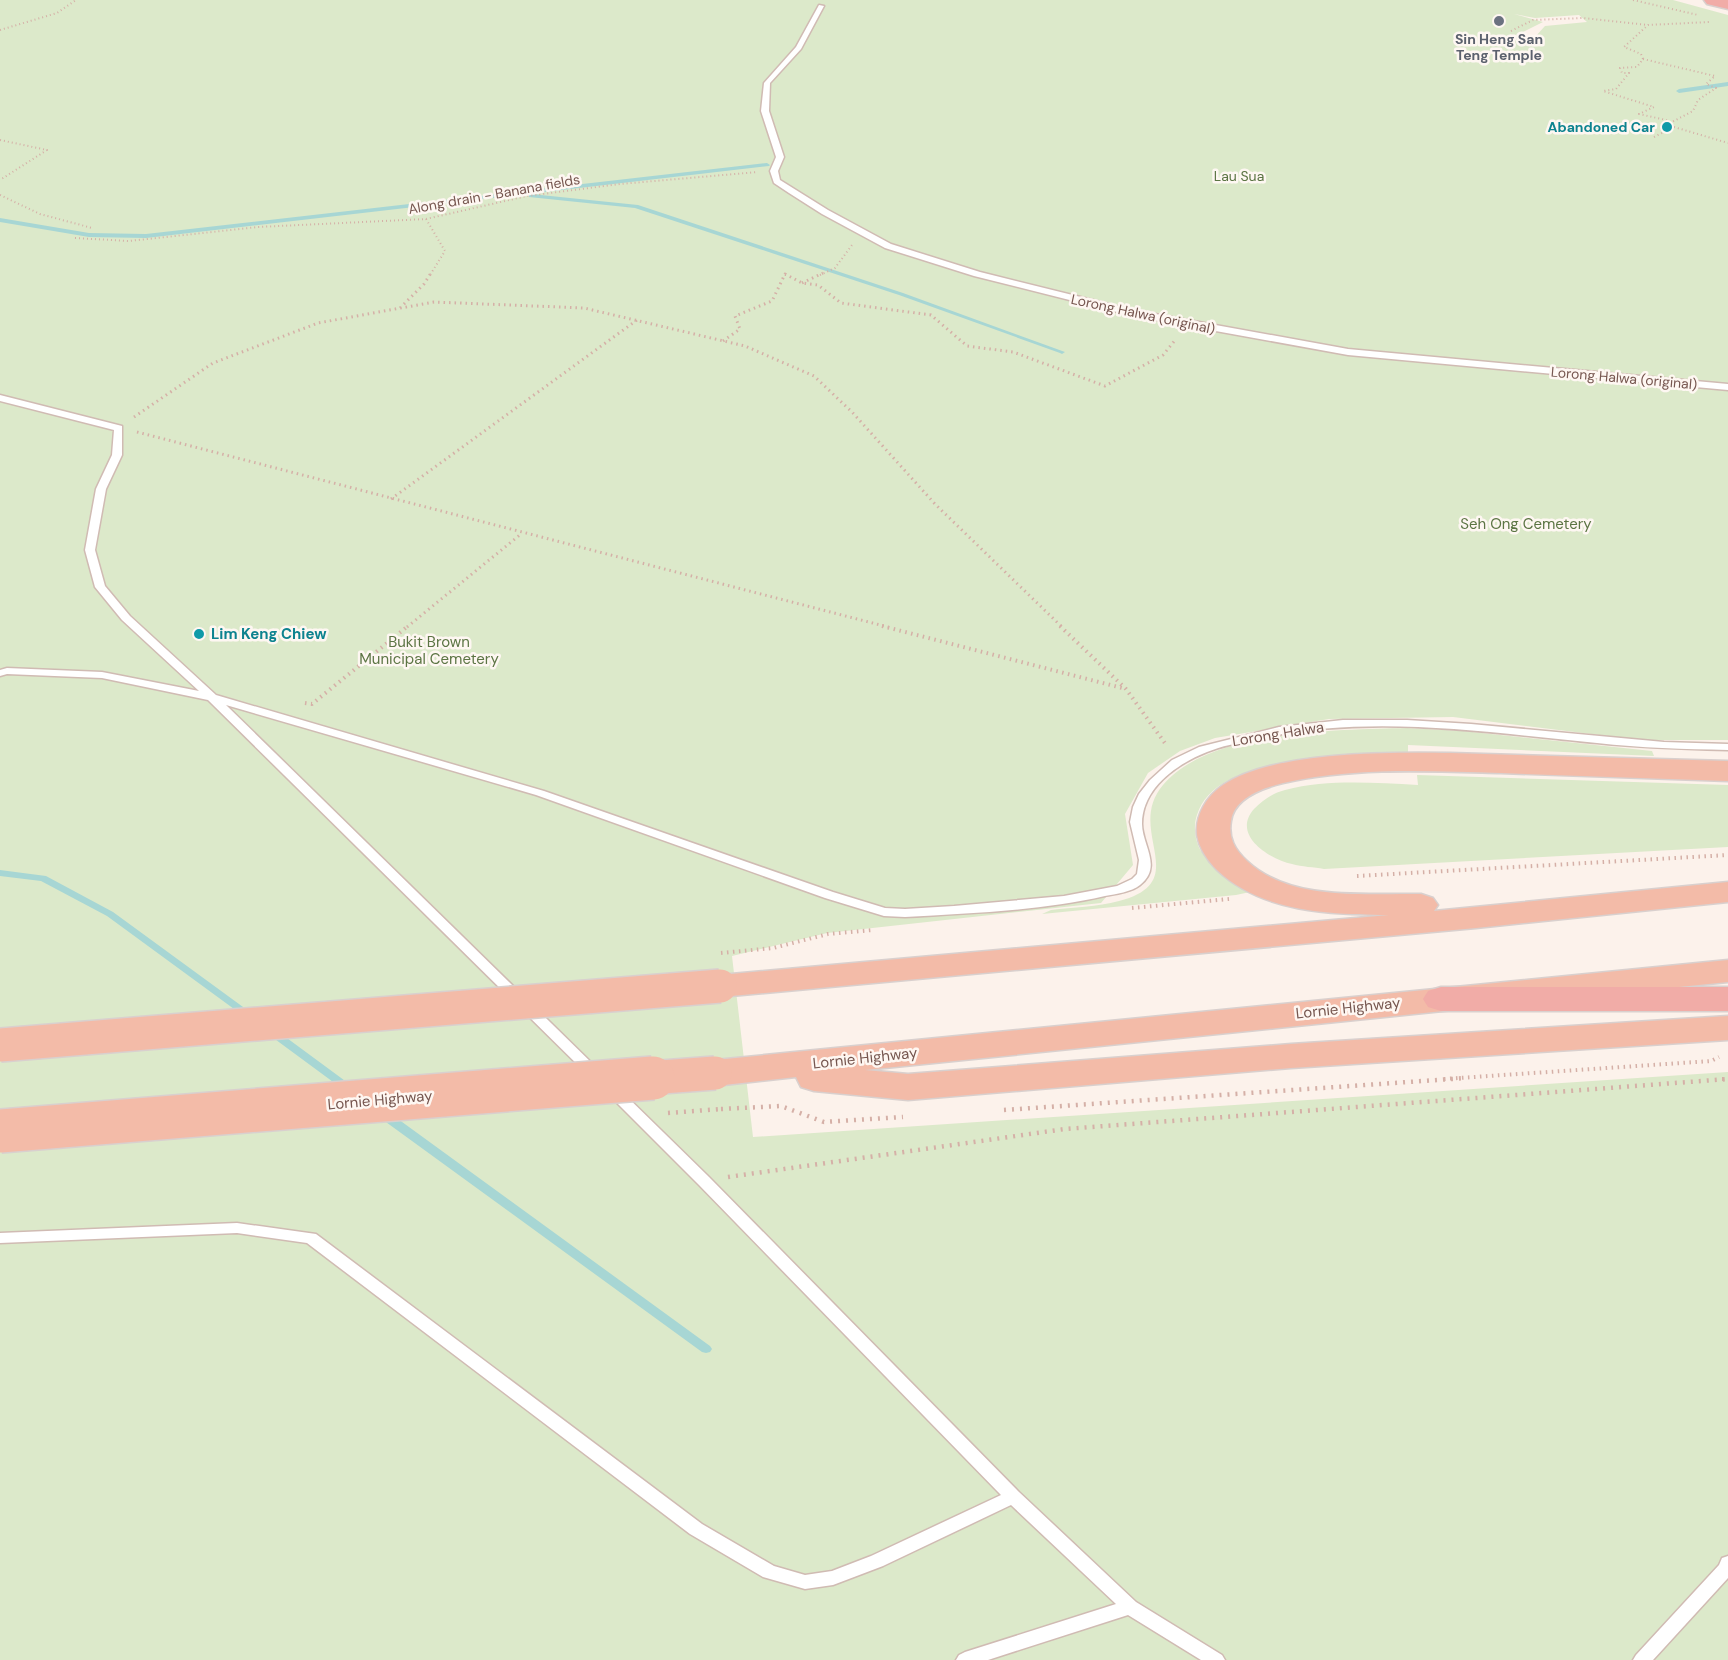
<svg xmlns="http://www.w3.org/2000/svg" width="1728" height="1660" viewBox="0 0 1728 1660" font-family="'DM Sans',sans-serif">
  <rect width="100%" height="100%" fill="#fcf2eb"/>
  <path fill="#dce9ca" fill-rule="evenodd" d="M0,0H1673L1728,15V740H1640L1453,717L1329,719L1215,738L1180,751L1148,773L1125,814L1133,865L1101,903L827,933L732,956L753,1137L1728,1072V1660H0ZM1514,14L1535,18L1579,15L1587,22L1545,26L1535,37L1519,34L1543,22Z
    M1407,728L1463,731L1652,751L1654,756L1408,745V754L1283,763C1250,770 1208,780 1197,815C1193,826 1195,841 1201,851C1213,869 1233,880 1250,892L1236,895L1042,914L1051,910C1073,907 1097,907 1119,901C1195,881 1124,831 1163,785C1210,729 1339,730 1407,728Z
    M1417,775L1728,785V847L1324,869C1314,867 1302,867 1292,864C1269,859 1231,835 1254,809C1263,800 1273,793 1285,790C1328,779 1373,783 1418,785Z"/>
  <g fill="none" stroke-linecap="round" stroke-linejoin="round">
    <path fill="#a7d6d4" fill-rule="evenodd" d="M1728,82V86L1679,93L1676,91L1679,89Z
      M767,163L770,165L769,166L146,238L89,237L0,222V218L89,233L146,234Z
      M531,194L638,205L903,293L1065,352L1062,354L1060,353L899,295L635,208L529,197V195Z
      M0,870L46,876L113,912L254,1015L249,1018L245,1017L107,916L41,881L0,876Z
      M272,1029L276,1030L352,1086L353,1088L352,1090H344L268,1034L267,1032L268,1030Z
      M383,1110L387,1111L710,1346L712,1349L710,1352L706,1353L702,1352L379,1117L378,1114L379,1111Z"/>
    <defs>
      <path id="service" d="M819,5L824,6L801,49L770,83L769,111L784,157L778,171L780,180L828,210L891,244L980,272L1133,310L1348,349L1728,384V390L1348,355L1133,316L974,276L885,248L822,214L789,193L774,183L770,171L776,157L761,111L764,83L796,47Z
        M0,395L122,426V455L106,489L95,550L105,586L130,616L216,695L544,791L833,892L885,908L905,909L954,906L1064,896L1117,886L1132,879L1137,874L1139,860L1130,822L1133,807L1139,794L1150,780L1172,760L1199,747L1279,727L1343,720H1407L1471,724L1664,742L1728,744V750C1684,749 1641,748 1597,743C1483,732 1366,713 1253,740C1237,743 1222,746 1207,752C1177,764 1142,788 1142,824C1142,845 1163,867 1140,885C1131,892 1116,894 1105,896C1040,911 971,913 905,917L884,916L825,898L536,795L226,705L598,1069L600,1072L598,1075H588L208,700L102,678L7,674L0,676V670L7,668L102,672L199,691L122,620L95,587L85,550L96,489L112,455L114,430L0,401Z
        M612,1085L617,1087L709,1177L1019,1492L1136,1602L1222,1655L1225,1660H1201L1128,1615L988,1660H956L959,1655L965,1652L1116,1604L1011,1505L883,1566L833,1585L805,1589L763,1577L690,1534L307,1243L237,1233L0,1243V1233L237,1223L316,1234L702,1524L774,1566L805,1575L832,1571L871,1556L1001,1495L699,1185L607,1093L605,1090L607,1087Z
        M1728,1556V1578L1653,1660H1633L1636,1655L1719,1565L1722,1558Z"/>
      <path id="trunk" d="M1450,753L1728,761V781C1652,778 1576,776 1501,773C1429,771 1354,767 1283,783C1263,788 1234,798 1231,821C1228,838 1235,850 1247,861C1291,902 1365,893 1421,894L1433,898L1438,905L1434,911L1728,882V902L1476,928L720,997L707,994L702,986L707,978L720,975L1389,915C1330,914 1263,913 1217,870C1208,861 1199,848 1197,835C1195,815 1207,796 1223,785C1274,751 1390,752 1450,753Z
        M1728,960V982L865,1070L908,1074L1291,1044L1728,1016V1040L1291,1068L908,1100L814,1091L801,1087L796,1077L715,1086L702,1082L696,1073L702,1064L715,1060Z"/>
      <path id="motorway" d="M1704,0H1728V9L1707,4Z
        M1441,987H1728V1011H1441L1428,1007L1423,999L1428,991Z"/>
    </defs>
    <use href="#service" stroke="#d0bbb3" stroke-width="3"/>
    <use href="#trunk" stroke="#d9d0ce" stroke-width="3"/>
    <use href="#motorway" stroke="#d9d0ce" stroke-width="3"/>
    <path stroke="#d5b0a7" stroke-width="2" stroke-dasharray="1 3" stroke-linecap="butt" d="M1633,0L1698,15
      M0,30L57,13L76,0
      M1511,31L1533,20L1583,18L1648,25
      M1643,59L1715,76L1706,84L1716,88L1698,100L1693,111L1670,123
      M1674,127L1728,143
      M1654,137L1674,127L1666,120L1639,114L1654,107L1603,91L1616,89L1629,73H1622L1620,68L1637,67L1643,59L1641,54L1624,47L1648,25L1709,22
      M0,140L47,150L0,180
      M0,195L40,214L92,228
      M426,219L445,251L430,275
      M75,238L129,241L258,227L426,219L527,196L620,184L758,172
      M785,275H787
      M820,275L835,268L852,245"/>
    <path stroke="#d5b0a7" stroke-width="3" stroke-dasharray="1.5 4" stroke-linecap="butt" d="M802,283L823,273
      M400,308L424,284L431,273
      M723,341L740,329L735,316L772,301L785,274L802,283L818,285L841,303L931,315L967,346L1013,352L1105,386L1163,355L1176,339
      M134,417L213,363L318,323L434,302L584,308L745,346L814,376L852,412L935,504L1062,627
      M137,432L888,627
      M391,499L637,320
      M407,627L521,534"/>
    <path stroke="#d5b0a7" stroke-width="4" stroke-dasharray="1.5 4.5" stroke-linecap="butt" d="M882,626L1126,689
      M1060,626L1126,689L1167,746
      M305,703L312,704L408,626
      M1357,876L1728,855
      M1132,908L1229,899
      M721,953L773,948L828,934L873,930
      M1444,1079L1711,1061L1719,1057
      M1722,1079H1728"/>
    <path stroke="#d5b0a7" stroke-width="4.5" stroke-dasharray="2 6" stroke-linecap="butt" d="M721,1109L781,1106L824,1122L903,1117
      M1004,1110L1466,1078
      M728,1177L1065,1129L1728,1079"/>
    <use href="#service" fill="#fff" fill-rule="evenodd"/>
    <use href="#trunk" fill="#f3bba8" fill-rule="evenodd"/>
    <use href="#motorway" fill="#f1aca7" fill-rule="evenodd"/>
    <defs>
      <path id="trunk-bridge-far1" d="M0,1045L720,986
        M635,1079L715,1073"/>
      <path id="trunk-bridge" d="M0,1131L653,1078"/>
    </defs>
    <use href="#trunk-bridge-far1" stroke="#d9d0ce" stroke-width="36" stroke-linecap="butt"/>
    <use href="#trunk-bridge" stroke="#d9d0ce" stroke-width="46" stroke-linecap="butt"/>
    <path stroke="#d5b0a7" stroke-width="4.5" stroke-dasharray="2 6" stroke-linecap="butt" d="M668,1113L721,1109"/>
    <use href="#trunk-bridge-far1" stroke="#f3bba8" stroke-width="33"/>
    <use href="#trunk-bridge" stroke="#f3bba8" stroke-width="43"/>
  </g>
  <circle fill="#6b7280" stroke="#fef7f2" stroke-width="2" cx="1499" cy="21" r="6"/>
  <g fill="#0f9aa8" stroke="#fef7f2" stroke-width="2">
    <circle cx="1667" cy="127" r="6"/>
    <circle cx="199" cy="634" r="6"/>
  </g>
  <g text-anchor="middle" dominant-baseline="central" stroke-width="5" stroke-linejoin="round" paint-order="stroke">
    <g font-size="14" font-weight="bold" fill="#5b616d" stroke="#fef7f2">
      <text x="1499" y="39">Sin Heng San<tspan x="1499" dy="16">Teng Temple</tspan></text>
    </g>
    <g font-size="14" font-weight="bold" fill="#0d838f" stroke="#fef7f2" text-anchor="end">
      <text x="1655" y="127">Abandoned Car</text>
    </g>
    <g font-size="14" fill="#5c7544" stroke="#fef7f2">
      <text x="1239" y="176">Lau Sua</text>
    </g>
    <g font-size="14" fill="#76564f" stroke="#fef7f2">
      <text transform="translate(494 194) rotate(-10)">Along drain - Banana fields</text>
      <text transform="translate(1143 314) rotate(12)">Lorong Halwa (original)</text>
      <text transform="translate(1624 378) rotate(5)">Lorong Halwa (original)</text>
    </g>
    <g font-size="15" fill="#5c7544" stroke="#fef7f2">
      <text x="1526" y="524">Seh Ong Cemetery</text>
      <text x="429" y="642">Bukit Brown<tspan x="429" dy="17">Municipal Cemetery</tspan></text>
    </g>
    <g font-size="15" font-weight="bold" fill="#0d838f" stroke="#fef7f2" text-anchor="start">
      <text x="211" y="634">Lim Keng Chiew</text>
    </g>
    <g font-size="15" fill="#76564f" stroke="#fef7f2">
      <text transform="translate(1278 734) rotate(-9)">Lorong Halwa</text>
      <text transform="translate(1348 1008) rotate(-6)">Lornie Highway</text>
      <text transform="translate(865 1058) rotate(-6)">Lornie Highway</text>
      <text transform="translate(380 1100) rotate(-5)">Lornie Highway</text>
    </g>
  </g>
</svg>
